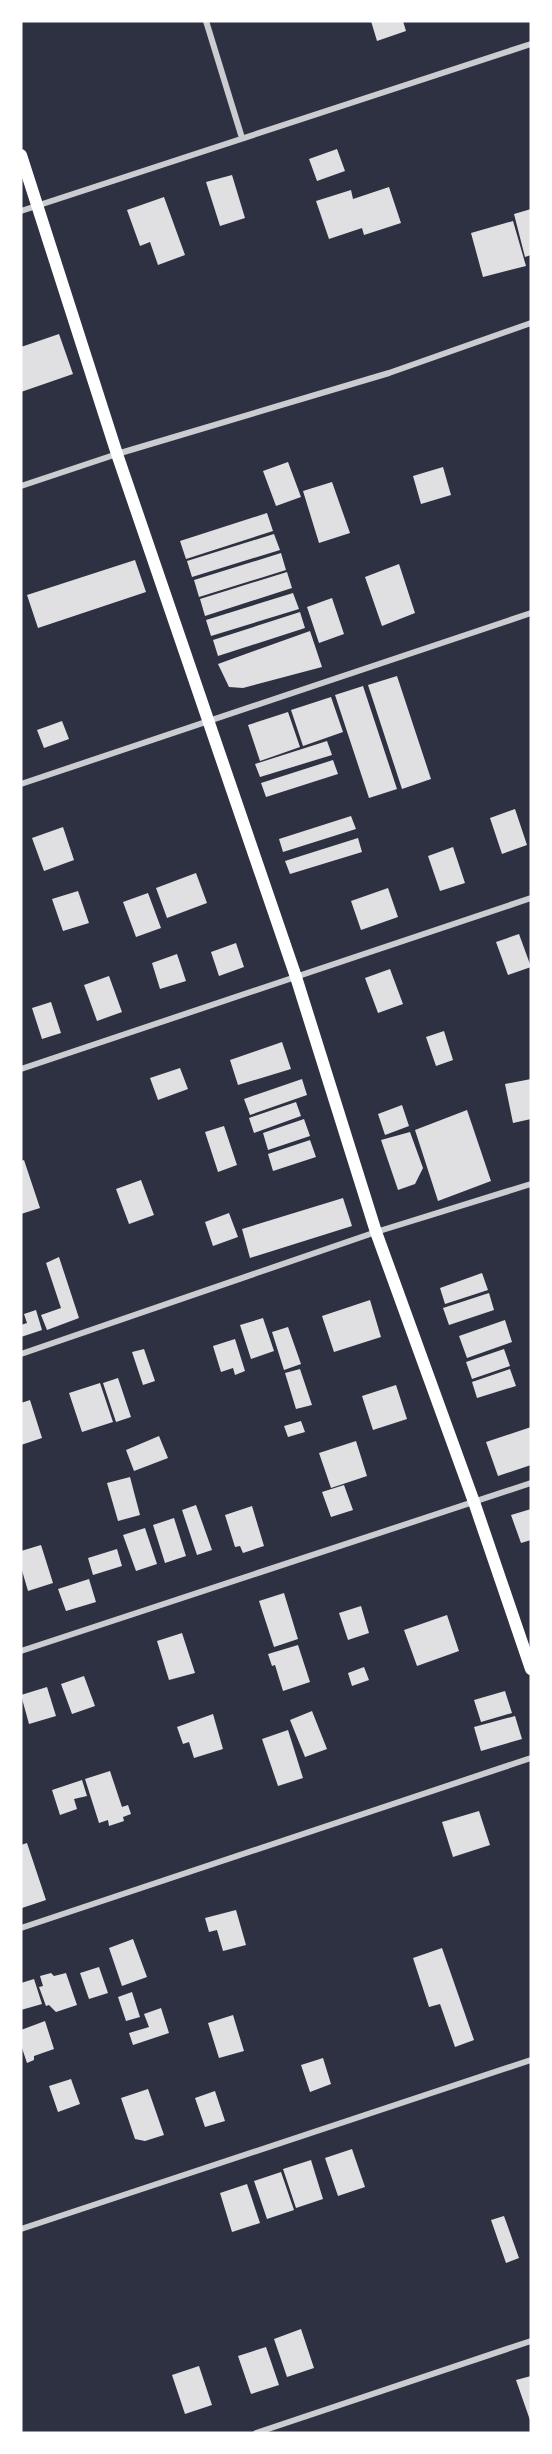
<svg xmlns="http://www.w3.org/2000/svg" width="552" height="2454" viewBox="0 0 552 2454" font-family="'PT Sans',sans-serif">
  <rect width="100%" height="100%" fill="#2d3142"/>
  <path fill="#e0e0e3" d="M371,21H403L406,31L377,41Z
    M337,149L345,171L317,181L309,159Z
    M232,175L245,218L220,226L206,182Z
    M389,187L401,223L364,235L362,228L329,239L316,201L351,190L353,199Z
    M164,197L185,255L158,265L150,242L140,246L127,210Z
    M531,209V255L525,257L514,214Z
    M513,221L526,266L483,277L471,233Z
    M59,334L73,374L21,392V347Z
    M288,462L301,497L276,506L263,471Z
    M443,467L451,495L421,504L413,476Z
    M332,482L350,533L319,543L303,491Z
    M267,513L273,531L186,559L180,541Z
    M274,534L280,550L192,577L187,561Z
    M281,553L286,570L199,597L194,580Z
    M135,560L146,592L38,628L27,595Z
    M399,564L415,613L382,626L365,577Z
    M287,572L292,588L205,616L200,599Z
    M293,593L299,609L211,636L206,620Z
    M332,598L344,634L319,643L307,607Z
    M300,612L305,628L218,656L213,640Z
    M310,631L322,667L243,688L229,687L218,664Z
    M397,676L431,779L402,789L368,685Z
    M363,686L397,789L369,798L335,695Z
    M331,697L343,732L303,746L291,710Z
    M288,712L300,747L260,761L248,725Z
    M62,721L69,739L44,748L37,730Z
    M327,741L332,755L260,777L255,764Z
    M333,760L338,774L266,797L261,783Z
    M515,809L527,845L502,854L490,818Z
    M351,816L356,829L283,852L279,839Z
    M63,827L74,860L44,871L32,838Z
    M358,838L362,852L290,874L285,861Z
    M453,847L465,883L440,891L428,856Z
    M196,873L207,903L167,918L156,888Z
    M388,888L398,917L361,930L351,901Z
    M78,891L89,923L63,931L52,899Z
    M148,893L161,928L136,937L123,902Z
    M519,934L531,967L508,975L496,942Z
    M236,943L244,967L219,976L211,952Z
    M177,954L186,981L160,989L152,963Z
    M390,969L403,1004L378,1013L365,978Z
    M109,976L122,1012L97,1021L84,985Z
    M51,1002L61,1033L42,1039L32,1008Z
    M444,1031L453,1060L436,1066L426,1037Z
    M282,1042L291,1069L238,1085L230,1060Z
    M180,1068L188,1089L158,1100L150,1078Z
    M302,1079L307,1095L250,1115L244,1099Z
    M531,1079V1119L513,1123L505,1084Z
    M296,1102L301,1116L254,1133L249,1118Z
    M402,1105L409,1126L385,1135L378,1114Z
    M467,1110L491,1181L438,1201L415,1130Z
    M304,1119L310,1136L268,1150L263,1133Z
    M224,1126L237,1165L218,1172L205,1132Z
    M410,1132L423,1168L415,1184L398,1190L381,1140Z
    M310,1140L316,1157L273,1171L268,1154Z
    M24,1160L40,1208L21,1214V1161Z
    M141,1180L154,1215L129,1224L116,1189Z
    M343,1198L352,1226L250,1258L242,1229Z
    M229,1213L238,1237L213,1246L205,1222Z
    M59,1257L79,1318L47,1330L41,1315L61,1308L46,1263Z
    M482,1273L488,1290L445,1304L440,1288Z
    M489,1293L494,1310L449,1325L443,1308Z
    M370,1300L381,1337L334,1352L322,1316Z
    M36,1310L42,1330L21,1337V1325L27,1323L24,1314Z
    M263,1318L274,1351L251,1359L240,1325Z
    M505,1320L512,1342L467,1358L459,1336Z
    M288,1327L301,1364L284,1370L272,1332Z
    M235,1339L245,1371L235,1375L233,1368L221,1372L213,1346Z
    M144,1349L155,1381L143,1385L132,1352Z
    M504,1349L510,1366L472,1379L466,1362Z
    M300,1369L312,1405L296,1409L285,1373Z
    M510,1369L516,1386L477,1398L472,1382Z
    M118,1378L131,1417L116,1422L103,1383Z
    M100,1383L113,1422L82,1432L69,1393Z
    M396,1385L407,1419L373,1430L362,1396Z
    M30,1400L42,1438L21,1445V1403Z
    M301,1421L305,1432L288,1437L284,1426Z
    M531,1427V1465L498,1476L486,1442Z
    M159,1436L168,1458L134,1471L126,1450Z
    M356,1441L367,1476L331,1488L319,1453Z
    M130,1477L140,1515L118,1521L107,1483Z
    M344,1485L353,1510L331,1517L322,1492Z
    M196,1505L212,1550L197,1555L182,1510Z
    M252,1506L264,1546L243,1553L240,1546L235,1547L225,1515Z
    M531,1509V1540L521,1543L511,1515Z
    M174,1518L186,1556L165,1563L153,1525Z
    M145,1528L157,1564L136,1571L123,1535Z
    M41,1545L53,1583L28,1591L21,1567V1551Z
    M117,1549L122,1566L93,1575L88,1558Z
    M89,1579L96,1602L66,1611L58,1589Z
    M284,1593L298,1639L274,1647L259,1601Z
    M361,1606L369,1633L348,1640L339,1613Z
    M447,1615L459,1651L417,1666L404,1630Z
    M182,1633L195,1673L169,1680L157,1641Z
    M298,1645L310,1682L283,1691L275,1665L272,1666L268,1654Z
    M364,1667L369,1680L352,1686L348,1673Z
    M84,1676L95,1706L72,1714L61,1684Z
    M47,1687L56,1716L29,1724L21,1695Z
    M505,1691L512,1713L481,1722L474,1700Z
    M312,1711L327,1749L305,1757L290,1720Z
    M213,1714L223,1749L194,1758L189,1742L183,1744L177,1727Z
    M515,1716L522,1739L481,1751L474,1727Z
    M288,1730L303,1778L278,1786L262,1739Z
    M110,1771L122,1807L128,1805L131,1814L123,1817L124,1821L109,1826L108,1820L99,1823L85,1779Z
    M82,1780L87,1796L74,1799L77,1809L60,1815L52,1790Z
    M479,1811L490,1845L453,1857L442,1822Z
    M27,1843L46,1900L22,1908L21,1845Z
    M236,1910L246,1945L223,1951L217,1930L209,1932L205,1918Z
    M133,1939L147,1977L122,1986L109,1948Z
    M442,1948L474,2040L455,2047L440,2004L429,2007L413,1958Z
    M99,1967L108,1993L89,1999L80,1973Z
    M51,1973L54,1976L66,1973L77,2005L56,2012L49,2005L46,2006L39,1987L43,1986L40,1976Z
    M34,1979L42,2004L21,2010V1983Z
    M132,1992L140,2017L126,2021L118,1997Z
    M161,2008L169,2033L133,2045L129,2033L149,2027L144,2014Z
    M233,2015L244,2051L219,2058L208,2023Z
    M45,2021L54,2049L34,2056V2060L27,2063L21,2045V2030Z
    M323,2058L331,2084L310,2092L301,2065Z
    M71,2079L80,2104L58,2112L49,2086Z
    M148,2089L164,2135L145,2141L135,2139L121,2098Z
    M215,2091L225,2121L205,2127L195,2098Z
    M352,2149L365,2187L338,2196L325,2158Z
    M311,2160L323,2199L296,2208L283,2169Z
    M281,2172L294,2210L267,2219L254,2181Z
    M247,2184L260,2223L232,2232L220,2193Z
    M504,2216L519,2258L506,2263L491,2220Z
    M301,2329L314,2368L287,2377L274,2339Z
    M266,2347L279,2385L251,2394L238,2356Z
    M199,2366L212,2405L185,2414L172,2375Z
    M531,2376V2423L516,2380Z"/>
  <g fill="none" stroke-linecap="round" stroke-linejoin="round">
    <path stroke="#caccd0" stroke-width="6" d="M206,21L242,138
      M21,211L531,44
      M21,486L117,454L389,373L531,323
      M21,784L531,613
      M21,1069L531,898
      M21,1354L376,1232L531,1184
      M21,1651L531,1483
      M21,1928L531,1758
      M21,2229L531,2060
      M256,2433L531,2341"/>
    <path stroke="#fff" stroke-width="12" d="M21,155L117,454L296,977L376,1232L474,1502L531,1669"/>
  </g>
  <rect width="552" height="2454" fill="none" stroke="#ffffff" stroke-width="45"/>
</svg>
